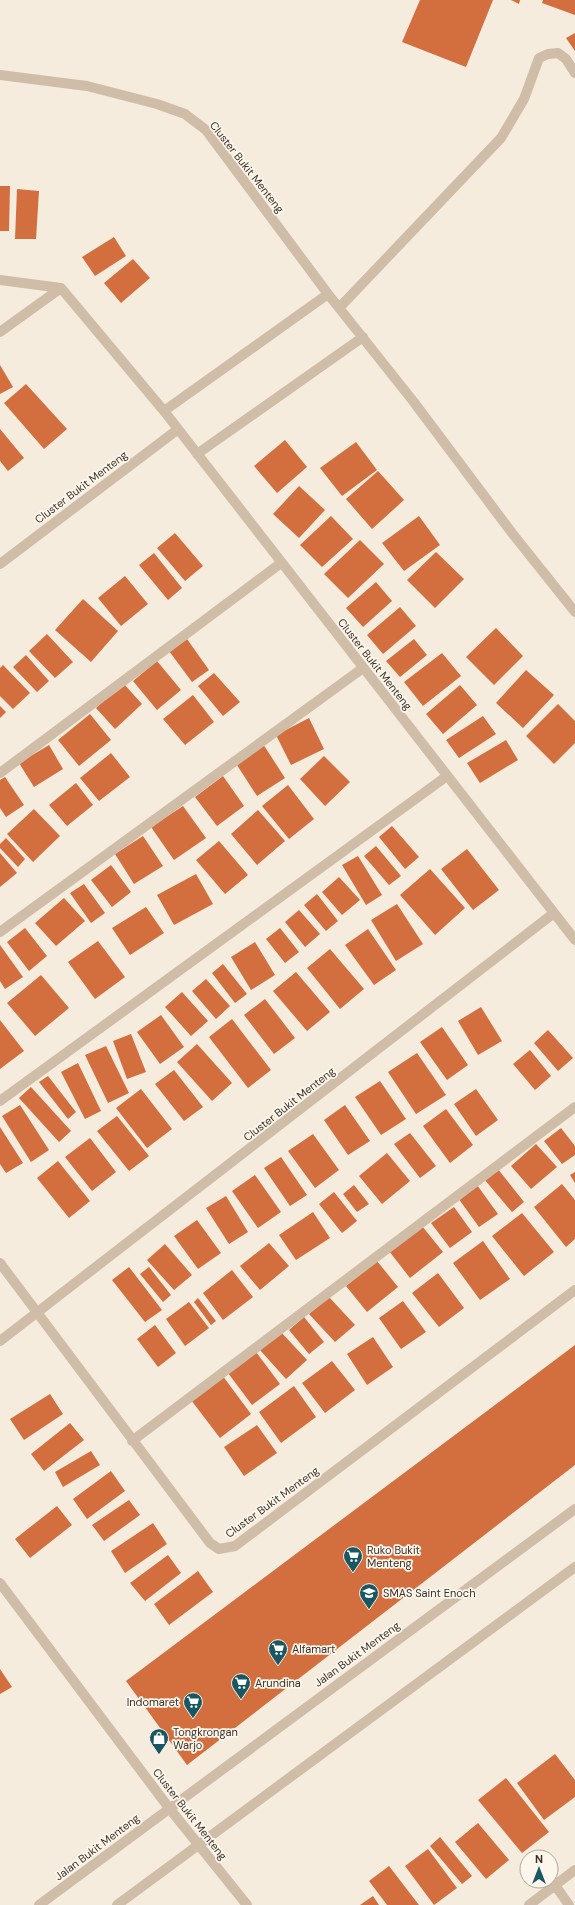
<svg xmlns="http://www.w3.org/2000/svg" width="575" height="1905" viewBox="0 0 575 1905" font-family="'DM Sans',sans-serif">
  <rect width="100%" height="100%" fill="#f5ecde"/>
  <path fill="#d36f3e" d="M420,0H493L466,67L402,42Z
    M511,0H520L519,4Z
    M543,0H575V15L542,3Z
    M575,33V51L566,38Z
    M0,186H10L9,231H0Z
    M17,189L39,191L36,239H15Z
    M114,237L126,256L95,276L82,257Z
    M133,259L150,278L121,303L104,283Z
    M0,365L13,387L0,394Z
    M26,384L67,429L44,449L4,403Z
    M0,429L24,458L8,471L0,461Z
    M285,440L307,467L277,493L254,466Z
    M356,442L377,470L342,496L320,468Z
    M378,471L404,500L372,529L346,499Z
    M299,486L325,510L299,538L273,514Z
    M331,516L353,539L322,567L300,545Z
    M419,516L440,545L404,571L382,543Z
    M175,533L203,566L185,581L157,548Z
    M360,540L384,564L348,598L324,574Z
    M436,552L464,579L435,608L407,580Z
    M154,553L182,588L168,600L139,565Z
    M125,576L148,604L121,626L98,598Z
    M376,582L392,601L363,627L346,608Z
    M83,599L118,631L91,662L55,630Z
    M400,607L416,626L383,654L367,635Z
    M496,628L523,656L494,685L466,657Z
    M47,634L73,662L55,678L29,651Z
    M187,639L209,670L192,682L169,651Z
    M414,639L427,655L400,677L386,661Z
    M442,653L461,676L423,706L404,682Z
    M26,655L49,681L37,692L13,667Z
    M157,661L181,690L157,710L133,681Z
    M3,665L30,693L13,709L0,696V668Z
    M526,670L554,695L523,728L496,703Z
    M214,673L240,702L223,716L198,686Z
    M123,683L142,704L115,729L96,708Z
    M460,685L477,705L443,734L426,714Z
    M193,695L214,722L185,745L163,719Z
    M558,704L575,721V743L554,764L526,736Z
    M0,706L6,712L0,718Z
    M90,714L111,740L79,766L58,740Z
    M483,716L496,734L459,758L446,740Z
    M309,718L324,749L291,765L276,735Z
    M506,740L518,760L480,783L467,763Z
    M263,744L285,778L257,796L235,762Z
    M49,745L63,769L34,787L19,763Z
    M111,753L130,777L99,801L80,778Z
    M324,756L350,782L325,806L300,779Z
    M223,776L244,806L217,826L195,797Z
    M5,777L24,805L6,817L0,808V780Z
    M76,783L93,805L67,826L49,805Z
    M288,785L314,819L289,839L262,806Z
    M183,806L206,838L174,860L151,827Z
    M34,809L60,836L33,862L7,834Z
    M258,810L285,841L257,865L231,834Z
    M392,826L419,857L405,869L379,837Z
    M143,836L163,866L134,884L115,854Z
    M6,838L25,859L18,867L0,848V844Z
    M219,841L248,875L225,894L196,860Z
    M376,846L401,876L389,885L364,856Z
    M467,849L499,890L473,910L441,869Z
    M0,853L17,873L0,887Z
    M358,856L382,895L366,905L342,865Z
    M111,865L131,892L112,907L91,880Z
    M430,869L465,908L435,935L400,895Z
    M196,874L213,904L174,925L157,895Z
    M339,877L360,900L342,915L322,892Z
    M84,884L105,913L91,923L70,893Z
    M317,894L338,921L326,931L304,905Z
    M64,898L85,921L56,946L35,923Z
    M397,904L423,944L396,961L371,920Z
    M146,907L164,933L130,955L112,928Z
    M299,910L320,934L305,947L285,922Z
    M25,928L47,956L29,971L7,942Z
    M280,928L299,952L285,963L266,939Z
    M368,929L396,970L374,985L345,945Z
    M98,941L125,977L95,999L68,962Z
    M255,942L275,975L251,990L231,957Z
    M0,945L23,977L5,989L0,981Z
    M330,949L364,989L340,1009L307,968Z
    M223,964L247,994L235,1003L212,973Z
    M296,972L330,1012L307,1031L273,991Z
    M41,975L69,1008L35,1036L7,1003Z
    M206,979L230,1006L216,1019L192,991Z
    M182,992L208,1021L191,1036L165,1007Z
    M265,999L295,1038L274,1054L244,1015Z
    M481,1007L502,1041L478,1055L458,1021Z
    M161,1015L184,1047L160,1064L137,1032Z
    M232,1019L271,1070L248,1088L209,1037Z
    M0,1020L24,1051L0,1069Z
    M442,1027L468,1065L447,1080L420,1042Z
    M548,1030L573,1058L558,1071L534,1043Z
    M131,1034L146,1072L127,1079L113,1041Z
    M197,1044L232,1083L212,1101L177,1062Z
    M106,1046L129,1093L108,1103L85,1055Z
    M530,1050L551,1076L535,1090L513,1064Z
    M417,1053L446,1095L416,1114L388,1072Z
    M78,1063L101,1111L85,1119L61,1072Z
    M174,1070L203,1107L184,1121L155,1084Z
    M48,1076L76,1112L68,1119L39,1082Z
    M380,1081L406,1119L381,1135L355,1097Z
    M31,1087L71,1131L59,1142L19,1098Z
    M141,1089L172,1129L147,1148L116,1108Z
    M476,1089L498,1120L476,1136L454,1104Z
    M20,1105L49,1150L31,1162L2,1116Z
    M345,1105L370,1141L348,1155L324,1120Z
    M446,1109L473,1145L450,1163L423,1126Z
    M117,1116L149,1156L129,1171L97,1131Z
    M0,1127L23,1163L6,1173L0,1164Z
    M561,1128L575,1146V1155L562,1164L544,1141Z
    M410,1133L436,1166L420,1178L394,1144Z
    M313,1134L339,1170L315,1188L288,1151Z
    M90,1138L116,1172L92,1191L65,1157Z
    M536,1144L557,1167L531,1189L511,1166Z
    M387,1153L410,1181L382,1204L359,1176Z
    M281,1157L307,1195L290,1206L264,1168Z
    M58,1161L90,1201L69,1218L37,1178Z
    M497,1168L524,1202L512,1212L484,1179Z
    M575,1172V1183L570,1175Z
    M255,1175L281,1212L258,1228L232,1191Z
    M562,1184L575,1200V1239L566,1247L534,1207Z
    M354,1185L369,1204L357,1212L343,1194Z
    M477,1185L498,1214L479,1227L458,1198Z
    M334,1192L357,1221L342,1233L319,1204Z
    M226,1196L248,1232L229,1244L206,1208Z
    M454,1207L472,1232L450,1248L431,1223Z
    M313,1212L330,1238L296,1260L279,1235Z
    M522,1213L554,1252L524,1276L492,1236Z
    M197,1220L221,1253L198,1269L174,1236Z
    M422,1226L443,1252L410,1278L389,1251Z
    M483,1241L510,1279L480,1300L453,1263Z
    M269,1243L289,1266L260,1290L240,1266Z
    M165,1244L192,1275L174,1290L147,1260Z
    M377,1261L398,1287L367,1312L346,1286Z
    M129,1267L162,1310L145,1322L112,1280Z
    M149,1267L171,1295L163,1302L140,1274Z
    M232,1270L253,1297L223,1320L203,1293Z
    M438,1273L464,1308L439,1327L412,1293Z
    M329,1297L355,1325L335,1342L309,1314Z
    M198,1298L216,1321L211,1325L194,1302Z
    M403,1301L426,1332L401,1349L379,1318Z
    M189,1302L209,1328L185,1346L166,1319Z
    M304,1317L324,1342L309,1354L289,1330Z
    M155,1325L176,1353L158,1367L137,1339Z
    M280,1331L307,1360L286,1379L260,1350Z
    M373,1337L393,1367L367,1385L347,1354Z
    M575,1345V1465L187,1765L126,1681Z
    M256,1352L280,1384L252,1405L228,1373Z
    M332,1361L355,1390L325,1413L302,1383Z
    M222,1375L251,1414L220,1438L191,1400Z
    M294,1386L316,1417L281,1443L259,1412Z
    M50,1394L63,1414L24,1440L10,1419Z
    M70,1423L84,1440L44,1471L31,1454Z
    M257,1425L277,1453L244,1476L224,1447Z
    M91,1451L100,1465L63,1487L55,1472Z
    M111,1471L125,1491L87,1519L73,1499Z
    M129,1500L140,1515L104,1541L92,1525Z
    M57,1506L72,1525L30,1558L15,1539Z
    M153,1523L167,1544L125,1573L111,1551Z
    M168,1555L181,1573L145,1601L130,1583Z
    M198,1571L213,1592L169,1625L154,1604Z
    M0,1669L12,1687L0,1694Z
    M555,1754L575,1780V1797L544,1820L517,1783Z
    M506,1778L549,1832L522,1853L478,1800Z
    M478,1823L509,1860L486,1879L455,1842Z
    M440,1837L472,1876L462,1884L430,1846Z
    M428,1849L457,1888L434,1905L405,1866Z
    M389,1866L419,1905H387L369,1881Z
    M373,1896L379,1905H360Z"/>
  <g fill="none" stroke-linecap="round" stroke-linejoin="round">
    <path stroke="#cfbda8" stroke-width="10" d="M0,75L87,86L157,104L185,114L206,130L328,294L413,401L512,533L575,612
      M0,280L61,288L164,411L575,940
      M339,308L501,138L524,99L539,58L548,54L558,53L566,59L575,73
      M0,332L61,288
      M164,411L328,294
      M197,454L363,337
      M0,564L177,430
      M0,773L281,563
      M0,932L363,668
      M0,1101L447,776
      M0,1263L210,1543L219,1549L235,1546L575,1290
      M0,1341L554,913
      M132,1441L575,1107
      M0,1583L169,1808L247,1905
      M555,1885L569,1905
      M529,1905L575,1870"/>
    <path stroke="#cfbda8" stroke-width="10" d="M39,1905L575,1509
      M117,1905L575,1567"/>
  </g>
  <defs>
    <symbol id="supermarket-pin" viewBox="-11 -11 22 30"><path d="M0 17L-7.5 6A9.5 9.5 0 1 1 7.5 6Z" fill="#195762" stroke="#fcf6eb"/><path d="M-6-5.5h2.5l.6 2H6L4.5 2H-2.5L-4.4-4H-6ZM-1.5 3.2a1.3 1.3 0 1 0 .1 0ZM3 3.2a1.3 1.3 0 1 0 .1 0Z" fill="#fff"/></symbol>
    <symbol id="school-pin" viewBox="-11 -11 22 30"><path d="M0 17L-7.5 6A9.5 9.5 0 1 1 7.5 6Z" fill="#195762" stroke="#fcf6eb"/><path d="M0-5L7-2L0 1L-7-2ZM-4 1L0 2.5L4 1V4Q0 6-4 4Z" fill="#fff"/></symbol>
    <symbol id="shop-pin" viewBox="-11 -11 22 30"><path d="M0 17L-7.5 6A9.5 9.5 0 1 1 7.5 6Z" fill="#195762" stroke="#fcf6eb"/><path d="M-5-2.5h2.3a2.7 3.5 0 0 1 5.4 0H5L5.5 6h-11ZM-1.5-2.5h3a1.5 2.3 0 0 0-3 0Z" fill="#fff"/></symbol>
  </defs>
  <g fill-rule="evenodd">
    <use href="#supermarket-pin" x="342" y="1545" width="22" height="30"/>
    <use href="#school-pin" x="358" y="1582" width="22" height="30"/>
    <use href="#supermarket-pin" x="267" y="1638" width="22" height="30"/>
    <use href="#supermarket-pin" x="230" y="1672" width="22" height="30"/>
    <use href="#supermarket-pin" x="182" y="1691" width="22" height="30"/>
    <use href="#shop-pin" x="148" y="1727" width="22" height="30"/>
  </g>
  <g text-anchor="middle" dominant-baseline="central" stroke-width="3.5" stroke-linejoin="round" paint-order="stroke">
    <g font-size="11" fill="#3b3029" stroke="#fcf6eb">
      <text transform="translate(247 167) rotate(52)">Cluster Bukit Menteng</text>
      <text transform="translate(81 487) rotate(-37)">Cluster Bukit Menteng</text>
      <text transform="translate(375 664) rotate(52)">Cluster Bukit Menteng</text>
      <text transform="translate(289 1104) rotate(-38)">Cluster Bukit Menteng</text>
      <text transform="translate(272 1502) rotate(-36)">Cluster Bukit Menteng</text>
      <text transform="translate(357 1654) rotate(-36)">Jalan Bukit Menteng</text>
      <text transform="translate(190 1814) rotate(52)">Cluster Bukit Menteng</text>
      <text transform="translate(97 1847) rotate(-37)">Jalan Bukit Menteng</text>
    </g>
    <g font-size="11" fill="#3b3029" stroke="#fcf6eb" text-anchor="start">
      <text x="367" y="1550">Ruko Bukit<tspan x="367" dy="13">Menteng</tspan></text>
      <text x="383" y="1593">SMAS Saint Enoch</text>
      <text x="292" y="1649">Alfamart</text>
      <text x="255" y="1683">Arundina</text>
      <text x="179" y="1702" text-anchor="end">Indomaret</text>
      <text x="173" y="1732">Tongkrongan<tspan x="173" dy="13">Warjo</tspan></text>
    </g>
  </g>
  <g transform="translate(539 1869)"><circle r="19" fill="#fcf6eb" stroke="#afa79d"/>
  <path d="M0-3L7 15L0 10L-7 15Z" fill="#195762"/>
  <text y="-6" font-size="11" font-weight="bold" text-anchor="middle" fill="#3b3029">N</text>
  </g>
</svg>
